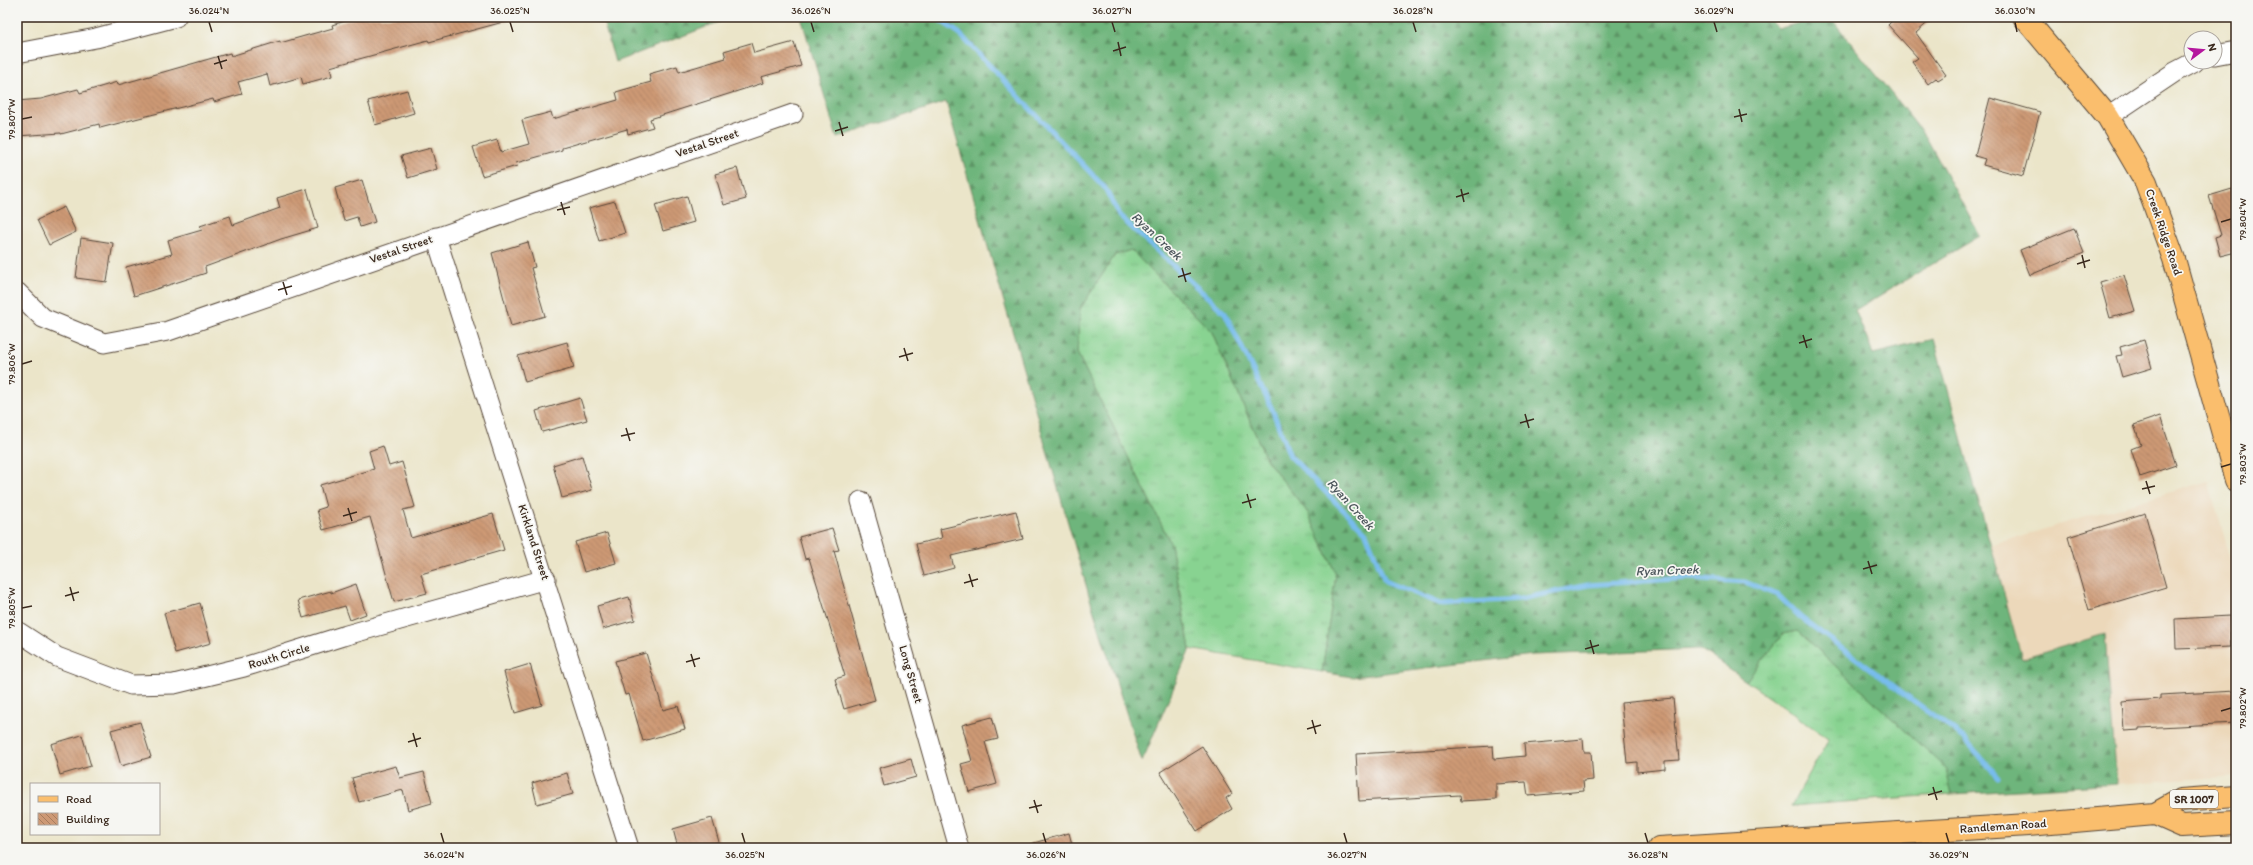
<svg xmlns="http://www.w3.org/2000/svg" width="2253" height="865" viewBox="0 0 2253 865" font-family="Itim,sans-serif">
  <defs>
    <pattern id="grass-tufts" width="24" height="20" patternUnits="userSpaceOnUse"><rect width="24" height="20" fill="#88d391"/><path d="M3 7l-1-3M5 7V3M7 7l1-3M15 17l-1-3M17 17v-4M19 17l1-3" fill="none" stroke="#76b57d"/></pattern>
    <pattern id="forest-firs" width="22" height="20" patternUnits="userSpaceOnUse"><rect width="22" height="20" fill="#6eb57b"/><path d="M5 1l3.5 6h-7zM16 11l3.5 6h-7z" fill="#5c9364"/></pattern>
    <pattern id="building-back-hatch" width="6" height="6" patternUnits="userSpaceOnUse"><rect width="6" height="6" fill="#cd9975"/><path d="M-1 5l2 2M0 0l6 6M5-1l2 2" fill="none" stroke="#a87d5f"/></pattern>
  </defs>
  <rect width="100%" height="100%" fill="#f6f6f2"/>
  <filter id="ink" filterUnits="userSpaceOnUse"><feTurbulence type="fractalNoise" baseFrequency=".025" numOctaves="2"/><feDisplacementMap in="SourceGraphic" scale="8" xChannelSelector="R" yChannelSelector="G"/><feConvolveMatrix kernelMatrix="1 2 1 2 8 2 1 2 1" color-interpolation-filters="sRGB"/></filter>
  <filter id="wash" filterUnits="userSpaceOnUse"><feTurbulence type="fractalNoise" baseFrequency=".012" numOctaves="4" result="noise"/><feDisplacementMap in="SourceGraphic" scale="16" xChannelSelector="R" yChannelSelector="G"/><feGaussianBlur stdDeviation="0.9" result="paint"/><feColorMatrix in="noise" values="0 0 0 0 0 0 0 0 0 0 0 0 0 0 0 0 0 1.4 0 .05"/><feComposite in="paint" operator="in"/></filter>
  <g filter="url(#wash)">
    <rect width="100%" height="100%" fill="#ebe5c9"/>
    <path fill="#ecd8ba" d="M2208,481L2236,577V776L2117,784L2105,634L2022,659L1990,545Z"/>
    <path fill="url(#grass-tufts)" stroke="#627e58" d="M1131,250L1212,332L1266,459L1308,513L1336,574L1322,672L1190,649L1171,544L1077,353L1080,309L1115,255Z
      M1798,631L1947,769L1952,794L1791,806L1829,739L1746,681L1783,634Z"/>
    <path fill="url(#forest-firs)" stroke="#54704c" d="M602,17H732L615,62Z
      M801,17H1767L1778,29L1819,17H1830L1926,137L1980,236L1855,310L1873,354L1934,339L2022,659L2105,634L2117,784L1952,794L1946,769L1798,631L1783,634L1746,681L1700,649L1533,655L1352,677L1322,672L1336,574L1308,513L1266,459L1212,332L1131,250L1115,255L1080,309L1077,353L1171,544L1190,649L1142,762L1093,609L946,102L837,138Z"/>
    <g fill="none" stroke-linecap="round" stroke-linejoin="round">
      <path stroke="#77bced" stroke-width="5" d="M935,17L959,33L1105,188L1119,216L1225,313L1272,409L1290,456L1366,533L1385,581L1441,604L1520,599L1588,585L1688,578L1745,582L1778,595L1800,617L1964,738L1998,777"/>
    </g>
    <g id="blocks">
      <path fill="url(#building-back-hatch)" d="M358,17H507V21L429,42L428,40L330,67L332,76L303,84L301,77L270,86L267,74L238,82L242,94L214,102L213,99L100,128L99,124L61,134V133L17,136V101L41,99L78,89L80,93L117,82L118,85L230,53L231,56L280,41V43L333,28L332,25Z
        M1896,17H1934L1916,33L1946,75L1938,80L1936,78L1928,84L1912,62L1918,58L1888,25Z
        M794,42L801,66L761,77L763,83L650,119L653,127L628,134L627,129L562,148V150L516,163L517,166L482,176L473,147L497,140L501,152L529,144L522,120L551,112L553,119L618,100L616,92L651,82L649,74L677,66L679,72L726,58L724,51L751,43L754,53Z
        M407,90L414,113L375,125L368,101Z
        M1990,98L2040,112L2023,176L1983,165L1985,159L1975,156Z
        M431,148L437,169L408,178L401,156Z
        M737,168L746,199L724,205L715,174Z
        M362,180L375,222L360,227L357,217L344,221L335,188Z
        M307,189L318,228L281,239L205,267L206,273L134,296L126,267L172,254L168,240L202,230L200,226L230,216L233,225L280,208L277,198Z
        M2232,189L2236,204V252L2220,256L2215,237L2221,235L2209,196Z
        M687,196L694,222L663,231L655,205Z
        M615,201L625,233L599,241L589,208Z
        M64,207L76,232L49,245L37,220Z
        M2074,228L2084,253L2030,275L2020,250Z
        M81,238L113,243L107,282L76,278Z
        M528,242L535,267L531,268L545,316L511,326L492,253Z
        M2124,275L2135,311L2110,318L2100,282Z
        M2144,340L2152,368L2122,377L2116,356L2122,355L2120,347Z
        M567,342L574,368L525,382L518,356Z
        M580,398L587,420L542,432L536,411Z
        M2160,416L2176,465L2140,477L2131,449L2141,445L2134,425Z
        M383,446L389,466L402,462L415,507L403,510L411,538L493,514L504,550L421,574L427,593L394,602L370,517L323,530L317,510L326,507L320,485L374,469L369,451Z
        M582,456L592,490L562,498L553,465Z
        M1016,511L1023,539L951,556L954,568L924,576L916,544L942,538L940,529Z
        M2145,513L2166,587L2089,610L2068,537Z
        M832,528L839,550L834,551L875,700L844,709L835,679L845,676L809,558L805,559L799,537Z
        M607,533L616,563L584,572L575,542Z
        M356,584L366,614L350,620L345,606L303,618L298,600L331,591V593Z
        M629,597L635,620L603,629L597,606Z
        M200,603L211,643L175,653L164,613Z
        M2230,616L2231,647L2176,649L2175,619Z
        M646,653L663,710L678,706L685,729L643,741L629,694L625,695L615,661Z
        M530,664L542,705L515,713L504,672Z
        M2236,691V723L2140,728V730L2124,731L2122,702L2160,699V695Z
        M1673,698L1679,760L1665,761V769L1637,772V762L1627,763L1621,703Z
        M992,717L998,739L985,742L997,784L969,792L961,764L972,761L962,725Z
        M140,722L151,757L121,766L111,730Z
        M82,735L91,766L60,775L51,744Z
        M1583,739L1584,752H1591L1593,780L1583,781L1584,791L1528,796L1526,782L1496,784V799L1461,801L1460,795L1359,801L1356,754L1493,746L1494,759L1525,756L1524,744Z
        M1202,746L1232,794L1226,798L1232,809L1197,831L1160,772Z
        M911,759L916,777L884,786L879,768Z
        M396,766L400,778L424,772L432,803L408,810L403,790L359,802L352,778Z
        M567,773L573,794L537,804L532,783Z
        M712,818L719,842L697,848H678L673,829Z
        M1069,833L1073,848H1031L1030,844Z"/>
    </g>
  </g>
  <g filter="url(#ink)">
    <use href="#blocks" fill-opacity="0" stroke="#554638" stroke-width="1"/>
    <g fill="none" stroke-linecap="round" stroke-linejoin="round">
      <defs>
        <path id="minor" d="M17,53L96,38L176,17
          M2215,55L2236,51
          M2108,117L2175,72L2194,62
          M436,237L629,848
          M17,292L43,318L104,343L168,331L793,114
          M861,501L959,848
          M17,631L57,657L131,685L174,684L244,667L343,636L546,579"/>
        <path id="major" d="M2024,17L2108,117L2146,182L2174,259L2236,480
          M2155,814L2182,826L2236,823
          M1659,848L2028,825L2155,814L2180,800L2236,796"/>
      </defs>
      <use href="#minor" stroke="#554638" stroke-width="21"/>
      <use href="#major" stroke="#554638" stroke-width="24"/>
      <use href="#minor" stroke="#fff" stroke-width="19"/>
      <use href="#major" stroke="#fabe6d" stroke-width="22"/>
    </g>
  </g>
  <path fill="none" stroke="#3b2a1e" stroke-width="1.5" d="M209,22L212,32M510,22L513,32M811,22L814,32M1112,22L1115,32M1413,22L1416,32M1714,22L1717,32M2015,22L2017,32M1118,42L1121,56M1113,51L1126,47M218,56L222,69M214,64L227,60M1739,109L1742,122M1734,117L1747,114M22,119L32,117M839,122L843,136M835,131L848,127M1461,189L1464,202M1456,197L1469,193M561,202L565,215M557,210L570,207M2221,222L2231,219M2082,255L2085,268M2077,264L2090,260M1182,268L1186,282M1178,277L1191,273M283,282L287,295M278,290L292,286M1803,335L1807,348M1799,343L1812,339M904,348L908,361M899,357L913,353M22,364L32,361M1525,414L1529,428M1520,423L1534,419M626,428L630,441M621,436L635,433M2221,467L2231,464M2146,481L2150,494M2142,489L2155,486M1247,494L1251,508M1242,503L1256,499M348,508L352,521M343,516L357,512M1868,561L1872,574M1863,569L1877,565M969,574L973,587M964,583L978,579M70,587L74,601M65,596L79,592M22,608L32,606M1590,640L1594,654M1585,649L1599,645M691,654L695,667M686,662L700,658M2221,711L2231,708M1312,720L1316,734M1307,729L1321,725M413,733L417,747M408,742L421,738M1933,787L1937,800M1928,795L1942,791M1034,800L1038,813M1029,808L1042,805M441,833L444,843M742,833L745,843M1043,833L1046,843M1344,833L1347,843M1645,833L1648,843M1946,833L1949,843"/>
  <g text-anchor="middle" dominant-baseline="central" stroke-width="3.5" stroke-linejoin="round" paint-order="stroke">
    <rect fill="#f6f6f2" stroke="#73675e" stroke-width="1" x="2170" y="790" width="48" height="18" rx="3"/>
    <g font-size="11" font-weight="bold" fill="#3b2a1e">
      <text x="2194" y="799">SR 1007</text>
    </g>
    <g font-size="12" fill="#3b2a1e" stroke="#f6f6f2">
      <text transform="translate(707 143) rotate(-19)">Vestal Street</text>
      <text transform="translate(2164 232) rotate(71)">Creek Ridge Road</text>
      <text transform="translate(401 249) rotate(-19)">Vestal Street</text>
      <text transform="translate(534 542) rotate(72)">Kirkland Street</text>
      <text transform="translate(279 656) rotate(-17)">Routh Circle</text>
      <text transform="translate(911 674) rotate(74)">Long Street</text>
      <text transform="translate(2003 826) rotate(-4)">Randleman Road</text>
    </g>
    <g font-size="13" font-style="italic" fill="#4d565c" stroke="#f6f6f2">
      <text transform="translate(1157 236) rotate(43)">Ryan Creek</text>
      <text transform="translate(1351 504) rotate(48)">Ryan Creek</text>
      <text transform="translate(1667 570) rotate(-2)">Ryan Creek</text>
    </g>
  </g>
  <rect width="2253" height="865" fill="none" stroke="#f6f6f2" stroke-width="44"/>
  <rect x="30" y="783" width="130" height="52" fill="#f6f6f2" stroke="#aba49d"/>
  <rect x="38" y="796" width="20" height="6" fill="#fabe6d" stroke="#aba49d"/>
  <text x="66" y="803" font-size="12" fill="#3b2a1e">Road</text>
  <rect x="38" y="813" width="20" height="12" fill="url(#building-back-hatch)" stroke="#aba49d"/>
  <text x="66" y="823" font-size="12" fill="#3b2a1e">Building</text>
  <g transform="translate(2203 50) rotate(74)"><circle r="19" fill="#f6f6f2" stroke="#aba49d"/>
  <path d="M0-3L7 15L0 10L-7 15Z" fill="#b5179e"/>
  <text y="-6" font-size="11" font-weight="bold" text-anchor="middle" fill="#3b2a1e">N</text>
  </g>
  <rect x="22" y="22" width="2209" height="821" fill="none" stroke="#3b2a1e" stroke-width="1.5"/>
  <g font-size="10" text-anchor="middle" fill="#3b2a1e">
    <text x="209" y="14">36.024°N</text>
    <text x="510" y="14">36.025°N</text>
    <text x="811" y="14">36.026°N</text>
    <text x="1112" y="14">36.027°N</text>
    <text x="1413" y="14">36.028°N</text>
    <text x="1714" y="14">36.029°N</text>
    <text x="2015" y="14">36.030°N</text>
    <text transform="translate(11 119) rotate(-90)" y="4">79.807°W</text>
    <text transform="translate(2242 219) rotate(-90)" y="4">79.804°W</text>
    <text transform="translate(11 364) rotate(-90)" y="4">79.806°W</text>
    <text transform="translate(2242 464) rotate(-90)" y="4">79.803°W</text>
    <text transform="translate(11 608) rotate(-90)" y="4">79.805°W</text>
    <text transform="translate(2242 708) rotate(-90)" y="4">79.802°W</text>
    <text x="444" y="858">36.024°N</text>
    <text x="745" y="858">36.025°N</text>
    <text x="1046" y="858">36.026°N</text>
    <text x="1347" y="858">36.027°N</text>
    <text x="1648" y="858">36.028°N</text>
    <text x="1949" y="858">36.029°N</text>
  </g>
</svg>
